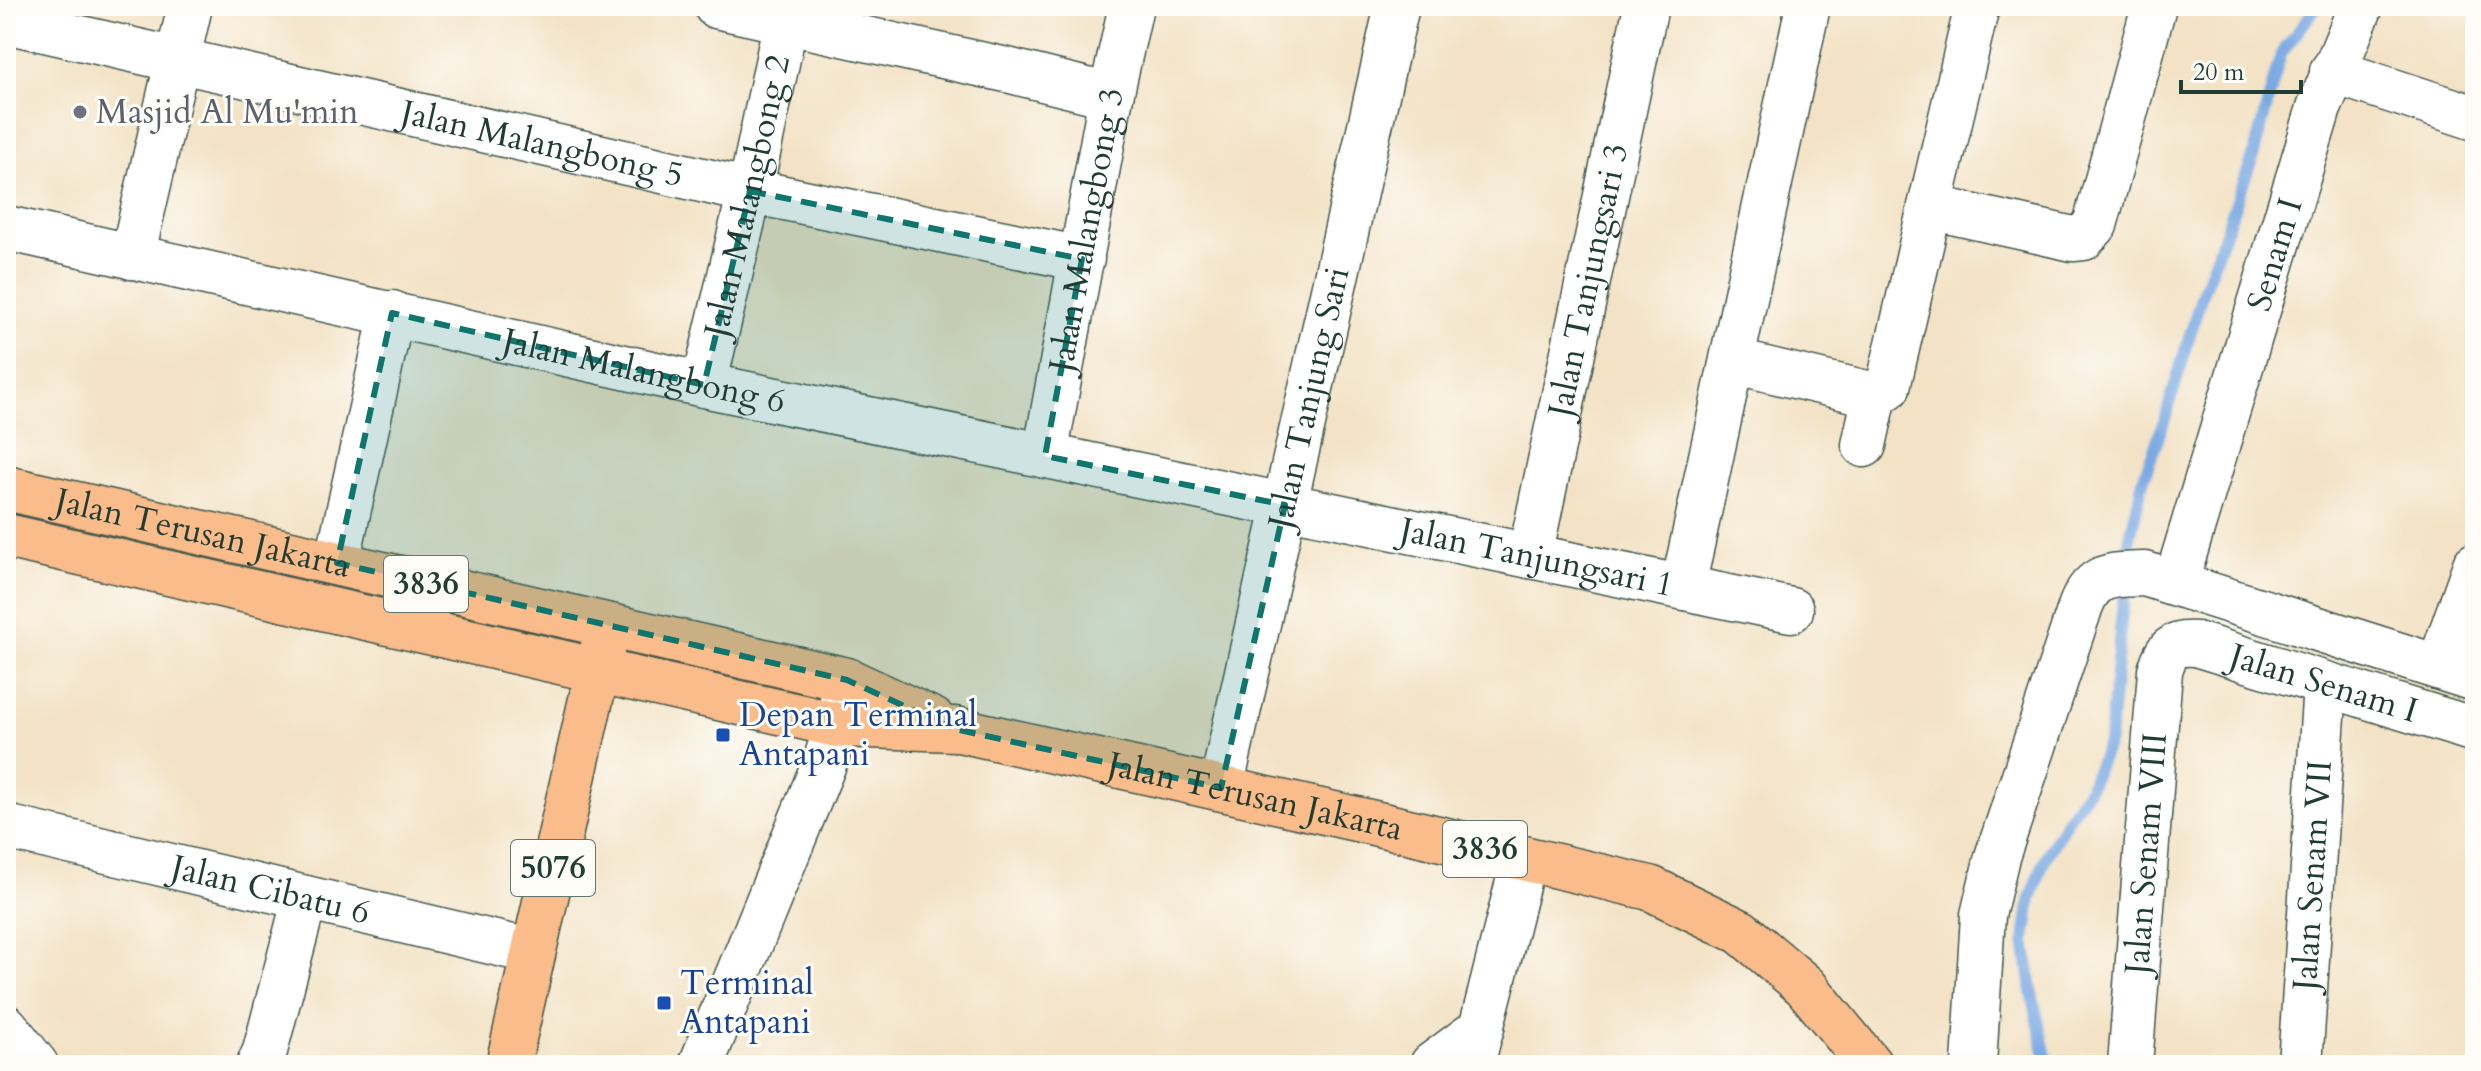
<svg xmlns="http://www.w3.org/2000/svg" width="2481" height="1071" viewBox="0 0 2481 1071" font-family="Cardo,serif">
  <rect width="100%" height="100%" fill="#fdfcf7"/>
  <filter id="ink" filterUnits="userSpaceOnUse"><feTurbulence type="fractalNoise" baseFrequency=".0125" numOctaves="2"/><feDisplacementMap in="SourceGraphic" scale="16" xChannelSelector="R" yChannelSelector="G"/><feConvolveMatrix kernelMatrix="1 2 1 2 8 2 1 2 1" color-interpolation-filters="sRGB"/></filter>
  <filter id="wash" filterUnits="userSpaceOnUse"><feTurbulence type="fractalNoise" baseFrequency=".006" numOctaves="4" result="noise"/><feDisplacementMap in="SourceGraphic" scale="32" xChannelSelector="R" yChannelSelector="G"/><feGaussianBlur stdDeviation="1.8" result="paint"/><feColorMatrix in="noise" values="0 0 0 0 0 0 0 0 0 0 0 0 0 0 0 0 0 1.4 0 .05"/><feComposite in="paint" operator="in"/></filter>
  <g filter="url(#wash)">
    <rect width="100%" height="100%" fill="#f3e2c5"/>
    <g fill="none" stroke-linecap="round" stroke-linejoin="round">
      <path stroke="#79a9e3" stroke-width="12" d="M2048,1065L2033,998L2025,940L2031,898L2045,859L2067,820L2088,790L2109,741L2129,542L2143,480L2166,416L2202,294L2253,157L2281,54L2317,6"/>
    </g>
  </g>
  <g filter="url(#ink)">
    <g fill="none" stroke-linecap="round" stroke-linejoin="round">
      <defs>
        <g id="minor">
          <path d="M716,6L1011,71L1111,96"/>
          <path d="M1977,6L1930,207L2073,239L2083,238L2095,225L2154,6"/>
          <path id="s1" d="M6,21L750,191L1082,259"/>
          <path d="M2332,71L2475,118"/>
          <path id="s2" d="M6,228L704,385L1791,610"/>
          <path d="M132,257L190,6"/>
          <path d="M1732,361L1875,395"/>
          <path id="s3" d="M704,385L750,191L789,6"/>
          <path d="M1864,445L1875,395L1888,387L1930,207"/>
          <path id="s4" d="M1045,456L1111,96L1131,6"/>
          <path id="s5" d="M1530,556L1646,6"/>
          <path d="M337,563L392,313"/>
          <path id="s6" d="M2176,582L2319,108L2361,6"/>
          <path d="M1683,587L1808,6"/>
          <path d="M2439,667L2475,565"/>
          <path id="s7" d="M1221,788L1397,6"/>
          <path id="s8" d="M6,827L533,952"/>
          <path d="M6,1027L36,1065"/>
          <path d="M259,1065L265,1051L305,898"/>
          <path d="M701,1065L826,759L837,725L845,687"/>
          <path d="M1432,1065L1482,1028"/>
          <path d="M1472,1065L1524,858"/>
          <path d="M1974,1065L1983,915L1997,857L2081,605C2094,572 2114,575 2145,574L2475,679"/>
          <path id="s9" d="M2130,1065L2160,671C2166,649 2173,642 2196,644L2475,730"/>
          <path id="s10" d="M2300,1065L2325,685"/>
        </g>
        <g id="major">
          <path id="s11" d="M6,488L847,680L933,720"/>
          <path id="s12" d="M6,536L837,725L955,729L1374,823L1650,888L1741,932L1805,986L1870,1065"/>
          <path d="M508,1065L604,642"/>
        </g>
      </defs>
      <use href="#minor" stroke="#3f564a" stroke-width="47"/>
      <use href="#major" stroke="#3f564a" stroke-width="47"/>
      <use href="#minor" stroke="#fff" stroke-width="44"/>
      <use href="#major" stroke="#f9bc8a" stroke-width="44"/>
    </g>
  </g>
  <path fill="#0f766e" fill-opacity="0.2" stroke="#0f766e" stroke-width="6" stroke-dasharray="16 10" stroke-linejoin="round" d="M750,191L1082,259L1045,456L1285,505L1221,788L955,729L847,680L337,563L392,313L704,385Z"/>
  <circle fill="#6b7280" stroke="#fdfcf7" stroke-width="3" cx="80" cy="112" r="8"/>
  <g fill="#1a4fb4" stroke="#fdfcf7" stroke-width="3">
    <rect x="715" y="727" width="16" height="16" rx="4"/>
    <rect x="656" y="995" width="16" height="16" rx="4"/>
  </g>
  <g text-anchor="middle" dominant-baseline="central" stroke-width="6" stroke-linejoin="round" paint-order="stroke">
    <g fill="#fdfcf7" stroke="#62766e" stroke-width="2">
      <rect x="384" y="556" width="84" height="56" rx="6"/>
      <rect x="1443" y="821" width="84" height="56" rx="6"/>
      <rect x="511" y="840" width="84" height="56" rx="6"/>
    </g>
    <g font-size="32" font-weight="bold" fill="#1f3d34">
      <text x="426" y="584">3836</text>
      <text x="1485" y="849">3836</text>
      <text x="553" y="868">5076</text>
    </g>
    <g font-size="34" fill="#5b616d" stroke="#fdfcf7" text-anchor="start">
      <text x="96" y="112">Masjid Al Mu'min</text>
    </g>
    <g font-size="34" fill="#1f3d34" stroke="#fdfcf7">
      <text stroke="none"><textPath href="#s1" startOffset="550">Jalan Malangbong 5</textPath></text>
      <text stroke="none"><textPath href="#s3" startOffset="194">Jalan Malangbong 2</textPath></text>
      <text stroke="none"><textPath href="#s4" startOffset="230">Jalan Malangbong 3</textPath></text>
      <text stroke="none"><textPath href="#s6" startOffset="342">Senam I</textPath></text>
      <text stroke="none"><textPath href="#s5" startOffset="282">Jalan Tanjungsari 3</textPath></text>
      <text stroke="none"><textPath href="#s2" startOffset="654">Jalan Malangbong 6</textPath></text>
      <text stroke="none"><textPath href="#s7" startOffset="400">Jalan Tanjung Sari</textPath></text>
      <text stroke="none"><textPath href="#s11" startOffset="202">Jalan Terusan Jakarta</textPath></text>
      <text stroke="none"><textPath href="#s2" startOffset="1566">Jalan Tanjungsari 1</textPath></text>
      <text stroke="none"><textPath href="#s9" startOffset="580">Jalan Senam I</textPath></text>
      <text stroke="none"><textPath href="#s12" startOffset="1278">Jalan Terusan Jakarta</textPath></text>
      <text stroke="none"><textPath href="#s9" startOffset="212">Jalan Senam VIII</textPath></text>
      <text stroke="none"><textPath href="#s10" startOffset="190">Jalan Senam VII</textPath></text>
      <text stroke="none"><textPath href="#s8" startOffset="272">Jalan Cibatu 6</textPath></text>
    </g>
    <g font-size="34" fill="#164399" stroke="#fdfcf7" text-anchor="start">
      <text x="739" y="715">Depan Terminal<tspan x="739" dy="39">Antapani</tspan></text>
      <text x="680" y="983">Terminal<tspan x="680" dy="39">Antapani</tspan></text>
    </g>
  </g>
  <rect width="2481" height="1071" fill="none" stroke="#fdfcf7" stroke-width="32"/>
  <path d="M2181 80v12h120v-12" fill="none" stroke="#1f3d34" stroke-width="4"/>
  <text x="2193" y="80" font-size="24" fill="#1f3d34" stroke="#fdfcf7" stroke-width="6" paint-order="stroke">20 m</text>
</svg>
